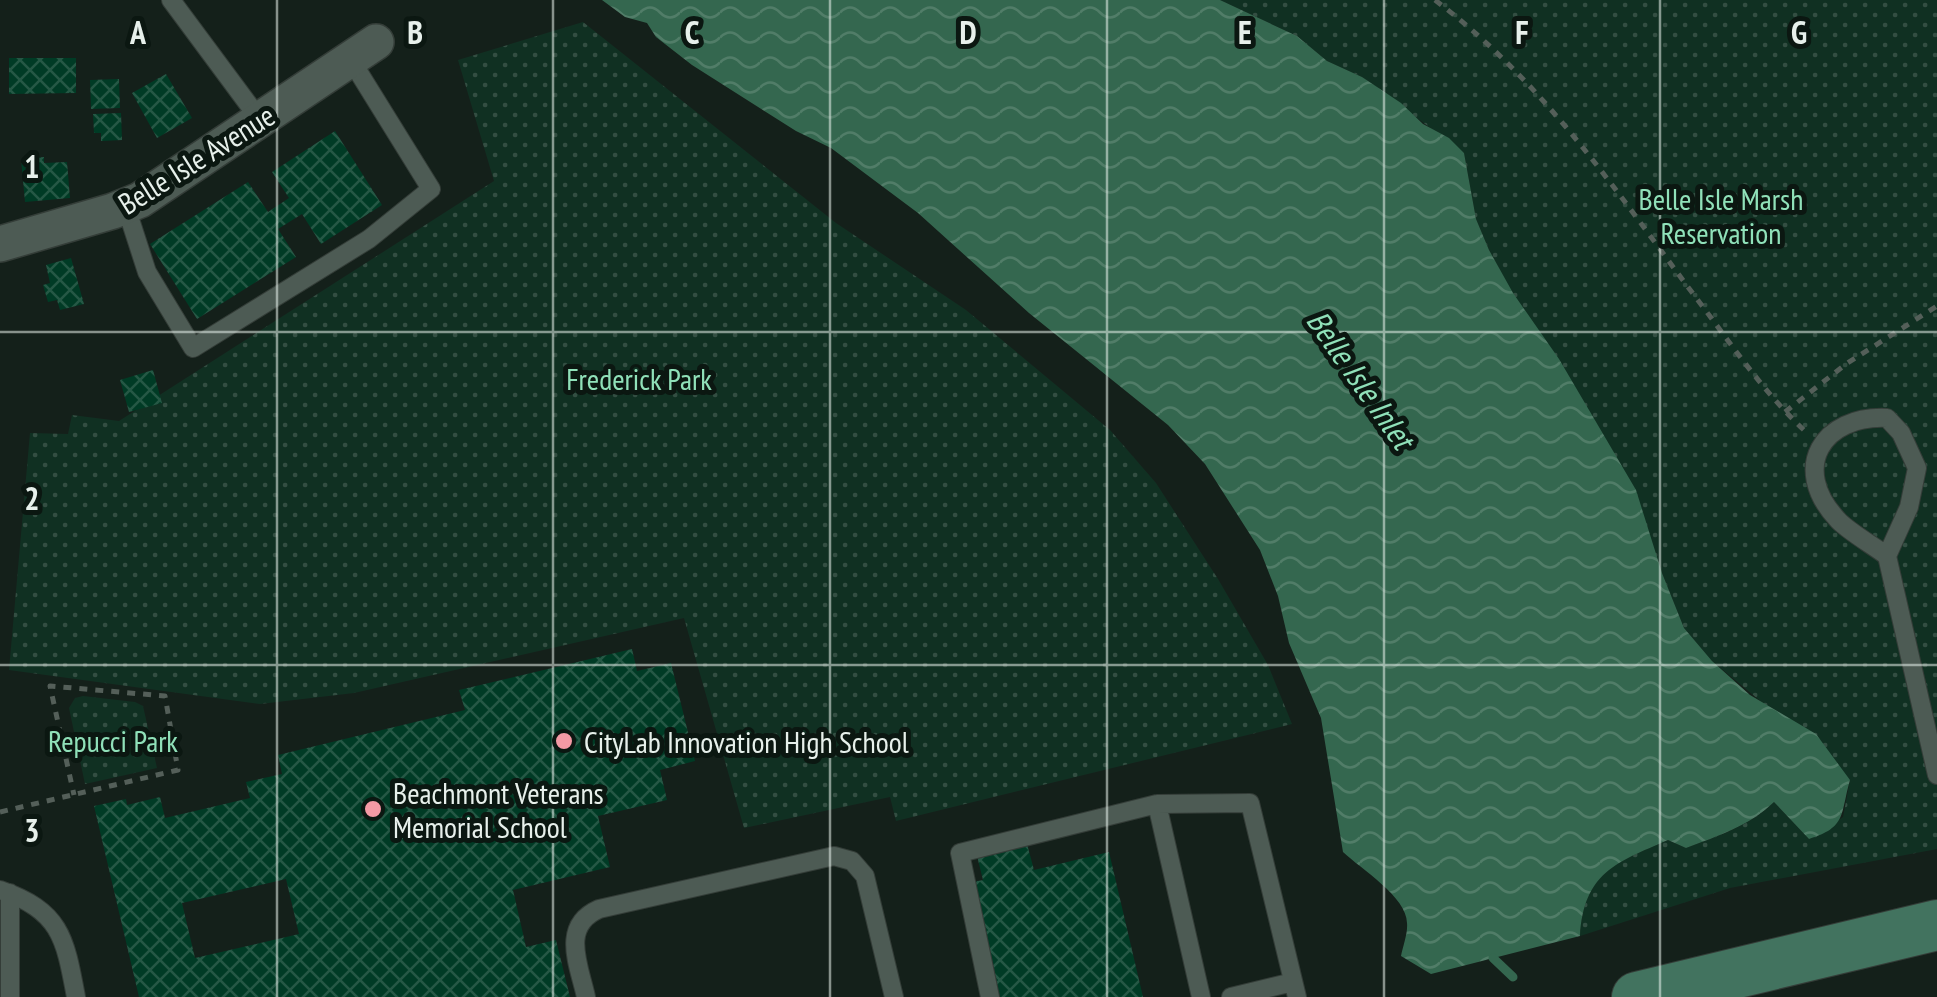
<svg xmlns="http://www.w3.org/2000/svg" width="1937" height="997" viewBox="0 0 1937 997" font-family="'PT Sans Narrow',sans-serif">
  <defs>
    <pattern id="park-dots" width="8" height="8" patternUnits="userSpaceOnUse" patternTransform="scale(2.5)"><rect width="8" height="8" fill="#103022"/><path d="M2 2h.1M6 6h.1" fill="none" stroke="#334e42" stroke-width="1.8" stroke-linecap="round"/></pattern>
    <pattern id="water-waves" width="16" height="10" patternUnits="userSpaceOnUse" patternTransform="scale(2.5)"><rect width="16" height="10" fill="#34674f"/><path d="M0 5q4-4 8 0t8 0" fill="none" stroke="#517d68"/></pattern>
    <pattern id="building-cross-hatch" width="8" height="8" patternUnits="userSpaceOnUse" patternTransform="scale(2.5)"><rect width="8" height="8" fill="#003b25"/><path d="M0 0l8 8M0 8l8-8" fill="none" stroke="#255845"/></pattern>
  </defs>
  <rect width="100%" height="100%" fill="#14201a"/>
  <path fill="url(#park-dots)" d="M1220,0H1937V849L1730,888L1580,936C1584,872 1615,863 1668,840L1686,848C1718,836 1750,826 1774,802L1809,839L1843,817L1850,780L1833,761L1712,661L1684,628L1662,573L1489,250L1476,219L1464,153L1362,77L1327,61L1297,36Z
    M583,22L836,223L966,310L1110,430L1156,483L1218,579L1268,665L1292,724L896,821L890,797L744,828L684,618L354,693L260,704L9,670L30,433L68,434L72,415L119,421L494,181L458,60Z
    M83,696L135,702L143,706L157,768L85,784L69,708L75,698Z"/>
  <path fill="url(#water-waves)" d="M602,0H1220L1297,36L1327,61L1362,77L1401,103L1423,124L1449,138L1464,153L1476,219L1489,250L1513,293L1559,359L1636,490L1662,573L1684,628L1712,661L1750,695L1816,734L1850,780C1840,815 1847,827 1809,839L1774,802C1749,826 1718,836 1686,848L1668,840C1615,863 1584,873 1580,936L1431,974L1401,956C1403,946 1408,933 1407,923C1407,897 1361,869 1343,852L1321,718L1289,643L1278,596L1260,550L1205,464L1168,425L1029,313L918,213L831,148L796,131L692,65L656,37L647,23L625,17Z"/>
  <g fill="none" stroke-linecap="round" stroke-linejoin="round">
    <path stroke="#34674f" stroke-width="9" d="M1493,958L1513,977"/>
  </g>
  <path fill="url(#building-cross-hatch)" fill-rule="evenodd" d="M9,58H76V93L9,94Z
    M166,74L192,118L157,138L132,93Z
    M119,79L120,108L91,109L90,80Z
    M121,113L122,140L101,141V133H94L93,114Z
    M335,131L382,205L321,244L302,214L278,229L296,257L197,319L150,244L248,182L268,212L289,198L272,172Z
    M44,157V163L67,162L70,198L25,202L21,159Z
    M71,258L84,304L60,310L57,300L48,302L43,285L50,283L46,265Z
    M153,370L162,403L129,412L120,380Z
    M632,649L637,671L671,663L695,761L660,770L667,800L598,816L610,867L513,890L526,947L556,940L570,997H139L94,806L126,799L127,805L160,797L165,818L250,798L246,782L282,774L278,755L465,710L459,690ZM286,879L299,934L195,958L182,903Z
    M1027,844L1034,870L1109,852L1143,997H1000L973,882L983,880L977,856Z"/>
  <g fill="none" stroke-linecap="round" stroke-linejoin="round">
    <defs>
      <path id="lane" d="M171,0L260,120
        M126,207L147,272L193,348L369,239L431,189L351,60
        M1887,556C1874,546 1846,530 1837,519C1790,468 1822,415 1887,418L1901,433L1917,468L1909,507L1887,556L1937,775
        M1157,804L1250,803L1297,997
        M0,890C61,911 65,938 76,997
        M10,893V997
        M586,997C579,965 560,926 599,909L834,856L852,861L865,876L894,997
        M990,997L960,853L1157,804L1201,997
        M1231,997L1293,982"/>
      <path id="street" d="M0,244L113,211L140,200L376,42"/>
      <path id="secondary" d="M1637,997L1937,925"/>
    </defs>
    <use href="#lane" stroke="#343d38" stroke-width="20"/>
    <use href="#street" stroke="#343d38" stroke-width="38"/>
    <use href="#secondary" stroke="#343d38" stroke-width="52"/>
    <path stroke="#545f59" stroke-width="5" stroke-dasharray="8 8" stroke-linecap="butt" d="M1435,0C1547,85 1617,193 1700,303C1734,348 1765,394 1806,432
      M1785,412L1846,364L1937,306
      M0,812L178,770L165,696L50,686L74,795"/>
    <use href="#lane" stroke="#4d5b54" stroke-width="18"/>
    <use href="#street" stroke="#4d5b54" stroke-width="35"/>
    <use href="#secondary" stroke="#42735f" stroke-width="50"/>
  </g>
  <path fill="none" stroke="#e7f0eb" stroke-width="2.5" stroke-opacity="0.55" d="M277,0V997M553,0V997M830,0V997M1107,0V997M1384,0V997M1660,0V997M0,332H1937M0,665H1937"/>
  <g fill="#f49aa5" stroke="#0b1711" stroke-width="4">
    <circle cx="564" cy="741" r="10"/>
    <circle cx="373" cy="809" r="10"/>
  </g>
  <g text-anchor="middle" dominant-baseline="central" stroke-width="10" stroke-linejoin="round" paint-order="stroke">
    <g font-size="30" fill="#e7f0eb" stroke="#0b1711">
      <text transform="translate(196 159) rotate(-32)">Belle Isle Avenue</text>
    </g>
    <g font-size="30" fill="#90e1b9" stroke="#0b1711">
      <text x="1721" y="198">Belle Isle Marsh<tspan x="1721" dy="34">Reservation</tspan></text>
      <text x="639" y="378">Frederick Park</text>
      <text x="113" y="740">Repucci Park</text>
    </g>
    <g font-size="30" fill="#e7f0eb" stroke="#0b1711" text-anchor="start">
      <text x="584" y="741">CityLab Innovation High School</text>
      <text x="393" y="792">Beachmont Veterans<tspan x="393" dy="34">Memorial School</tspan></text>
    </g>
    <g font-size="32" font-style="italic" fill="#90e1b9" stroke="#0b1711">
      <text transform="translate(1361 379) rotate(55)">Belle Isle Inlet</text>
    </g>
  </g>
  <g font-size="32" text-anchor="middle" font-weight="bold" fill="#e7f0eb" stroke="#0b1711" stroke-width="10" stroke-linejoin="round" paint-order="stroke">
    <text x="138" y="44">A</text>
    <text x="415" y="44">B</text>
    <text x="692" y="44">C</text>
    <text x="968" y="44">D</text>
    <text x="1245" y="44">E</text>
    <text x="1522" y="44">F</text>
    <text x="1799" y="44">G</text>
    <text x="32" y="178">1</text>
    <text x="32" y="510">2</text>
    <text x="32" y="842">3</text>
  </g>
</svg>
